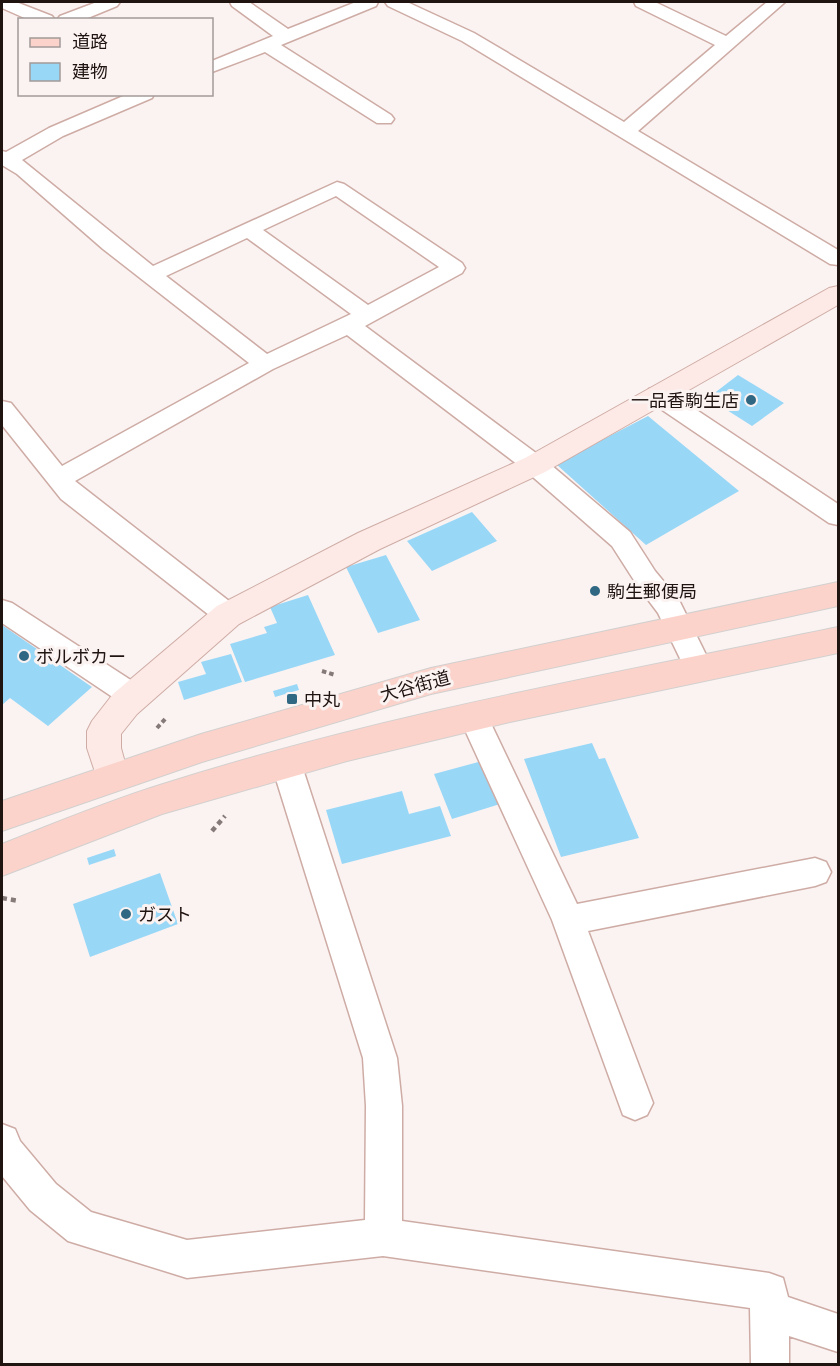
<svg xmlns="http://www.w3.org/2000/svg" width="840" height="1366" viewBox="0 0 840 1366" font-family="'Public Sans','Noto Sans JP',sans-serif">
  <rect width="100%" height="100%" fill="#fbf3f2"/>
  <path fill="#99d7f7" d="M738,375L784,403L752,426L708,398Z
    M648,416L739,491L646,545L556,464Z
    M472,512L497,541L432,571L407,541Z
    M386,555L420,620L378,633L346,567Z
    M308,595L335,655L245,682L230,644L267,633L264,627L277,623L270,607Z
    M2,625L92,687L48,726L10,698L2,705Z
    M231,654L242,682L184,700L178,682L206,674L201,662Z
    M297,684L299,690L275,697L273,691Z
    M592,743L599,759L605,758L639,838L561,857L524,759Z
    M482,761L500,804L452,819L434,774Z
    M402,791L409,814L440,806L451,836L342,864L326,810Z
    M114,849L116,856L89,865L87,858Z
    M160,873L178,924L90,957L73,904Z"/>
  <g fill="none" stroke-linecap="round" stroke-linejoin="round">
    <defs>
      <path id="street" d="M2,2H16L52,16L55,20H29L2,8Z
        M97,2H120L117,6L83,20H57L60,16Z
        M230,2H249L288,29L356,2H378L376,6L281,45L391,115L394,119L391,123H377L265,52L212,72V61L273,36L232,6Z
        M385,2H407L474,33L624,122L715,45L636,6L634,2H655L726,36L767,2H785L638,131L838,250V265L830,264L462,41L388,6Z
        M128,94H154L152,98L63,136L22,160L153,266L337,182L344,184L462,263L465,268L462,273L365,326L544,459L630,532L655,571L679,600L713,669L709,677L699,680L689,677L658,613L637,585L612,546L526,471L347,335L273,369L75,481L238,608L242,615L238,622L228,626L218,622L61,499L2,425V401L11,403L62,466L249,363L103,249L17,174L2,165V151L6,152L49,128ZM336,196L439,267L368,305L263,230ZM247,238L351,314L267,354L166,276Z
        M657,387L665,389L838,504V525L829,523L649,401L645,395L649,389Z
        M2,600L12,603L143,688L147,696L143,704L133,708L123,704L2,623Z
        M474,705L484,709L577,904L815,858L826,862L831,872L826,882L815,886L588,931L653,1103L647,1115L635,1120L623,1115L552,920L459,717L464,709Z
        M286,751L297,754L301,763L397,1058L402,1106V1221L769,1273L783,1278L788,1297L838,1314V1352L789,1336V1364H751L750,1308L383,1256L187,1278L68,1241L30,1210L2,1176V1124L15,1129L20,1141L56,1184L91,1212L187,1240L365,1220L366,1106L363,1058L271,763L275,754Z"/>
      <path id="secondary" d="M838,286V305L545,472L380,549L239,624L137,714L121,734V748L129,777L124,787L112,792L100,787L87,748V731L92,721L113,694L217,606L358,533L525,458L829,288Z"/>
      <path id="primary" d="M838,582V606L431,694L202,762L2,831V801L201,734L431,668Z
        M838,627V653L510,722L347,761L162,814L2,876V844C55,823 108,801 163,784C383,714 612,674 838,627Z"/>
    </defs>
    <use href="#street" stroke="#ceaca5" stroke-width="3"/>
    <use href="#secondary" stroke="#ceaca5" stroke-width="2"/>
    <use href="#primary" stroke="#d2d0cf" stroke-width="2"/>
    <path stroke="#857a78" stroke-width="4" stroke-dasharray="4.5 3" stroke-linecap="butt" d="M322,671L335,675
      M157,728L167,717"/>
    <path stroke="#857a78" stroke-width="4.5" stroke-dasharray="5 4" stroke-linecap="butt" d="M212,831L225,816
      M2,898L19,901"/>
    <use href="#street" fill="#fff" fill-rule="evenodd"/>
    <use href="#secondary" fill="#fde9e5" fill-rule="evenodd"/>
    <use href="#primary" fill="#fbd3cb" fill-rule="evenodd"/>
  </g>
  <g fill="#306782" stroke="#fbf3f2" stroke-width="2">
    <circle cx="751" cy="400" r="6"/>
    <circle cx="595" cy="591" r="6"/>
    <circle cx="24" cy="656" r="6"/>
    <rect x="286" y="693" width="12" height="12" rx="3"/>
    <circle cx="126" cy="914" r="6"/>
  </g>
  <g text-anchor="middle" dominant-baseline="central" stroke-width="6" stroke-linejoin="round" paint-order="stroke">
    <g font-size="18" fill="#201411" stroke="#fbf3f2" text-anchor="start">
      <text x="739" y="400" text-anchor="end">一品香駒生店</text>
      <text x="607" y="591">駒生郵便局</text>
      <text x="36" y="656">ボルボカー</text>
      <text x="304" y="699">中丸</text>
      <text x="138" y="914">ガスト</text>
    </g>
    <g font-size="18" fill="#201411" stroke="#fbf3f2">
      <text transform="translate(415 686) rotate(-15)">大谷街道</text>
    </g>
  </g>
  <rect width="840" height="1366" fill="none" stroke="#201411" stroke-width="6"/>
  <rect x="18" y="18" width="195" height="78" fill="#fbf3f2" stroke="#a39a98" stroke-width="1.5"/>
  <rect x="30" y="38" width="30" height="9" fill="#fbd3cb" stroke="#a39a98" stroke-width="1.5"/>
  <text x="72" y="48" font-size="18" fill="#201411">道路</text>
  <rect x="30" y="63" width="30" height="18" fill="#99d7f7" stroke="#a39a98" stroke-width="1.5"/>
  <text x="72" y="78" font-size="18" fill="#201411">建物</text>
</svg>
